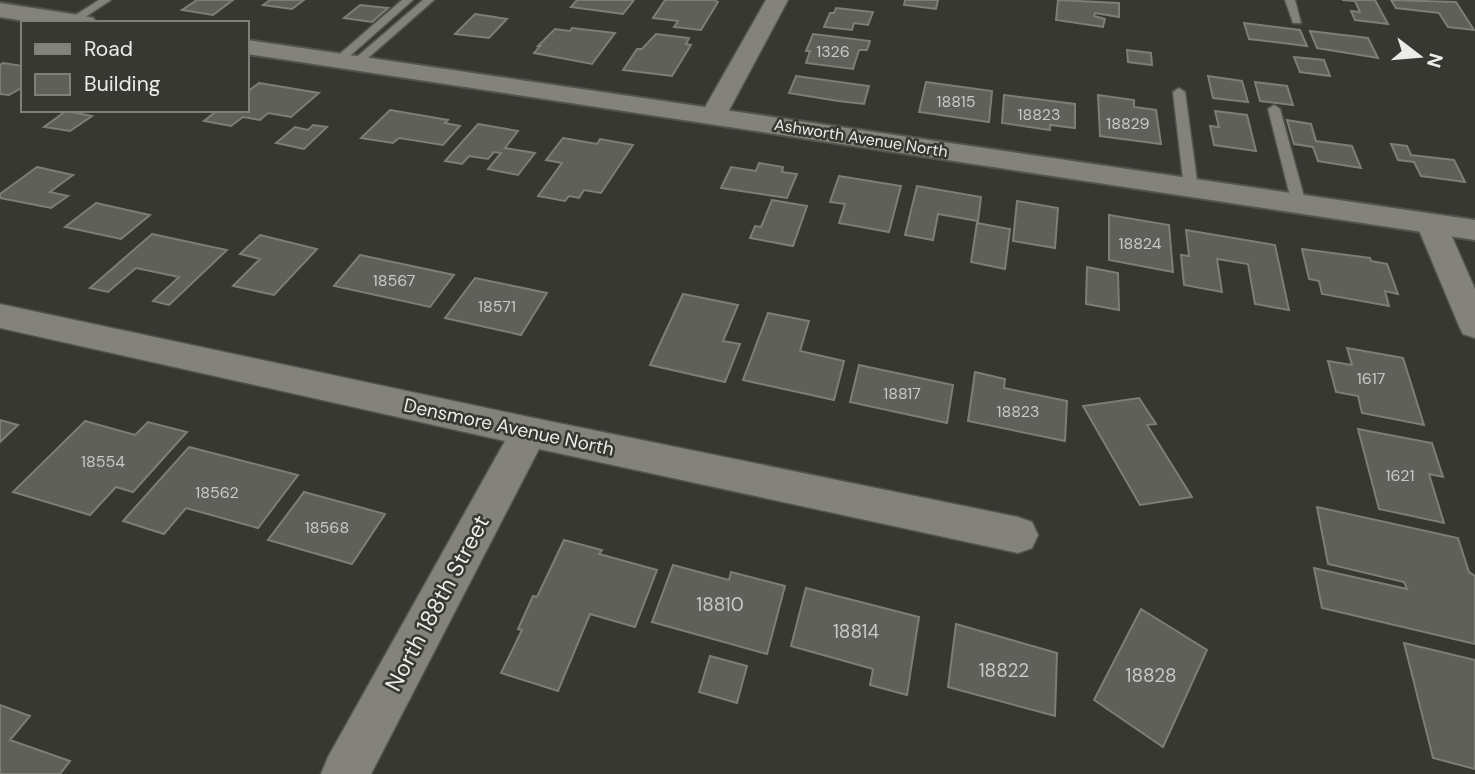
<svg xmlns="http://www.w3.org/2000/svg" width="1475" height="774" viewBox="0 0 1475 774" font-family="'DM Sans',sans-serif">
  <rect width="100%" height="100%" fill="#373831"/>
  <path fill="#5f6059" stroke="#7d7e76" stroke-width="2" d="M197,0H233L213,15L182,10Z
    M270,0H304L292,9L263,5Z
    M577,0H634L623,14L571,7Z
    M665,0H714L718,2L701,30L674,27L678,21L653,18Z
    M905,0H938L936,9L904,5Z
    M1058,0L1119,3V17L1095,13L1094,16L1105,19L1103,27L1056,20Z
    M1342,0H1375L1388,24L1355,20L1351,11L1360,12L1355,1Z
    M1391,0L1456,2L1474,30L1448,27L1439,13L1396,8Z
    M360,5L388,8L372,22L344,18Z
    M836,8L873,12L868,25L854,23L852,30L824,27L830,13H834Z
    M475,14L507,19L489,38L455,34Z
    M1244,23L1300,30L1307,46L1249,39Z
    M572,28L615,33L592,64L534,53L540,46H538L555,29L570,31Z
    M1310,31L1368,38L1378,58L1317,48Z
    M656,34L689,38L686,44L691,45L672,76L623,70L637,49H642Z
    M813,34L870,41L867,50H859L853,69L806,63L810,51H806Z
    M1127,50L1151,53L1152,65L1128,62Z
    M1294,57L1324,60L1330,76L1300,72Z
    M3,63L23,66V87L9,95L0,94V65Z
    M796,76L869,86L864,104L838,101L789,93Z
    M1208,76L1242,81L1248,102L1213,98Z
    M926,82L992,91L989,122L919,112Z
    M1255,82L1287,86L1293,105L1260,101Z
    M259,83L319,93L291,117L268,113L260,120L243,117L231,126L204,121L218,110H247V92Z
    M1004,95L1075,104V128L1050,125V130L1002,123Z
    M1098,95L1134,100V107L1156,110L1161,144L1100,136Z
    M390,110L448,120L445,123L460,126L443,145L399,138L393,143L361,138Z
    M66,111L92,116L70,131L44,127Z
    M1215,111L1247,115L1256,151L1214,145L1210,126L1219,127Z
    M1287,120L1311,124L1316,141L1352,146L1361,168L1318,161L1313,147L1294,144Z
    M478,124L518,131L505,148L535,153L518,175L488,169L501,153L494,152L488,159L469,156L462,164L445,161Z
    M313,125L327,127L304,149L276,143L295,127L308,130Z
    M563,138L597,144L600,139L633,145L601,193L584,190L579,198L569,196L565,201L538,196L562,163L546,160Z
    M1391,144L1407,146L1411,155L1454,160L1465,182L1421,176L1414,162L1398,160Z
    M759,163L783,167L782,172L797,174L787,198L721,188L731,167L756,171Z
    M37,167L73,175L50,192L68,196L51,208L0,198V194Z
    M839,176L901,186L889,232L839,223L845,204L830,202Z
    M917,186L981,197L978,221L938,214L933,240L905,235Z
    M772,200L807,206L793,246L750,238L755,226L761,227Z
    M1017,201L1058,208L1055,248L1013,241Z
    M96,203L150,215L121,239L65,227Z
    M1109,215L1169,225L1173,272L1109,260Z
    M977,223L1010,229L1005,269L971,262Z
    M1186,230L1275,245L1289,310L1255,304L1248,264L1217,259L1222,292L1184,285L1181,255L1189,256Z
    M152,234L227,250L169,305L153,301L179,277L136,268L108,292L90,288Z
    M260,235L317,249L274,295L233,286L260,259L240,254Z
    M1302,249L1370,258L1371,261L1387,264L1398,294L1385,291L1389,306L1322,294L1319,281L1309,279Z
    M360,255L454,275L430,307L334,286Z
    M1087,267L1118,273L1119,310L1086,304Z
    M475,278L547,293L521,335L445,318Z
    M683,294L738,305L723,341L740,344L725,382L650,365Z
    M768,313L809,321L800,351L844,361L834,400L743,380Z
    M1347,348L1403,358L1424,425L1362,413L1358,396L1336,392L1328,361L1352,365Z
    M859,365L953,385L947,423L850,402Z
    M975,372L1005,379L1004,388L1067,401L1065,441L968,421Z
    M1139,398L1156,424L1147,425L1192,497L1140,505L1083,406Z
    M0,420L18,425L0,442Z
    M85,421L135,435L148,422L187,432L133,492L116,487L90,515L13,492Z
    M1358,429L1432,443L1443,477L1429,474L1444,523L1379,509Z
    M189,447L298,475L258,528L186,508L164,534L123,521Z
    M304,492L385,514L352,564L268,540Z
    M1317,507L1458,538L1469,572L1475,576V644L1322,608L1314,568L1407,589L1404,582L1328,564Z
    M564,540L602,550L599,554L657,570L635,627L590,614L558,691L501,673L522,630L518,629L533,596L537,597Z
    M673,565L729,580L731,572L785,586L767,654L652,622Z
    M806,588L919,617L907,695L870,685L873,669L791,646Z
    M1141,609L1207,650L1163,747L1094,700Z
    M956,624L1057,653L1055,716L948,687Z
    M1404,643L1475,660V769L1433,758Z
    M710,656L747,666L737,703L699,692Z
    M0,705L30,716L10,740L70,761L60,774H0Z"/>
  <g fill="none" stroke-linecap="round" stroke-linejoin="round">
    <defs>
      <path id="lane" d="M99,0H111L76,23L66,21Z
        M402,0H413L343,62H335V58Z
        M423,0H434L360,65H352V61Z
        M1285,0H1295L1301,23H1293Z
        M1179,88L1185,92L1198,188L1191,192L1184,188L1173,92Z
        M1274,105L1280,109L1306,204L1304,207H1294L1292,204L1268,109Z"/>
      <path id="street" d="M766,0H788L726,116L722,121L713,124L704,121L700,116Z
        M1431,214L1441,216L1446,223L1475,289V338L1463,334L1459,326L1416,223L1421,216Z
        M0,304L529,417L1018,517L1032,522L1038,535L1032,548L1018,553L539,449L371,774H321L328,757L505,441L0,328Z"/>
      <path id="secondary" d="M0,3L85,16L93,18L97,23H37L0,17Z
        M247,40L1475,220V240L247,54Z"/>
    </defs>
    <use href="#lane" stroke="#54544f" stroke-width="3"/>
    <use href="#street" stroke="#54544f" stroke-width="3"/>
    <use href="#secondary" stroke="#54544f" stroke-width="4"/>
    <use href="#lane" fill="#83837b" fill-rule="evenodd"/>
    <use href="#street" fill="#83837b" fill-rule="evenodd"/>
    <use href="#secondary" fill="#83837b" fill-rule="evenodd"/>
  </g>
  <g text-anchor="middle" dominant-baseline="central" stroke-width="5" stroke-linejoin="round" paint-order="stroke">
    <g font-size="16" fill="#c8c9c4">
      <text x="833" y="51">1326</text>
      <text x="956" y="101">18815</text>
      <text x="1039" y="114">18823</text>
      <text x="1128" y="123">18829</text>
      <text x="1140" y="243">18824</text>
      <text x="394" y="280">18567</text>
      <text x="497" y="306">18571</text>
      <text x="1371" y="378">1617</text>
      <text x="902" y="393">18817</text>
      <text x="1018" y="411">18823</text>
      <text x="103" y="461">18554</text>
      <text x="1400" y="475">1621</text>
      <text x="217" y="492">18562</text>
      <text x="327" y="527">18568</text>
    </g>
    <g font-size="16" fill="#ebece7" stroke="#373831">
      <text transform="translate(861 138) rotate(9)">Ashworth Avenue North</text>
    </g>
    <g font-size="19" fill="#ebece7" stroke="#373831">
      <text transform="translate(509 427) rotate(12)">Densmore Avenue North</text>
    </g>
    <g font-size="19" fill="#c8c9c4">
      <text x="720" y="604">18810</text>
      <text x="856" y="631">18814</text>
      <text x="1004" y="670">18822</text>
      <text x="1151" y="675">18828</text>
    </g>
    <g font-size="23" fill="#ebece7" stroke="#373831">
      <text transform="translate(437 603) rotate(-62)">North 188th Street</text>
    </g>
  </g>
  <rect x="21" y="21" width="228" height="91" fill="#373831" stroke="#7f807a" stroke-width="2"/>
  <rect x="35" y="44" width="35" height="10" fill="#83837b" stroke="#7f807a" stroke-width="2"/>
  <text x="84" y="56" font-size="21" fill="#ebece7">Road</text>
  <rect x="35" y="74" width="35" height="21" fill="#5f6059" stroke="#7f807a" stroke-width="2"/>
  <text x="84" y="91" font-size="21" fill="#ebece7">Building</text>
  <g transform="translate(1419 56) rotate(106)" stroke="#373831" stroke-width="5" paint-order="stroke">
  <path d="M0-5L12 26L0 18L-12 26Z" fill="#ebece7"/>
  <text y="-10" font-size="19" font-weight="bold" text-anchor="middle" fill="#ebece7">N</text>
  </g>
</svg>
